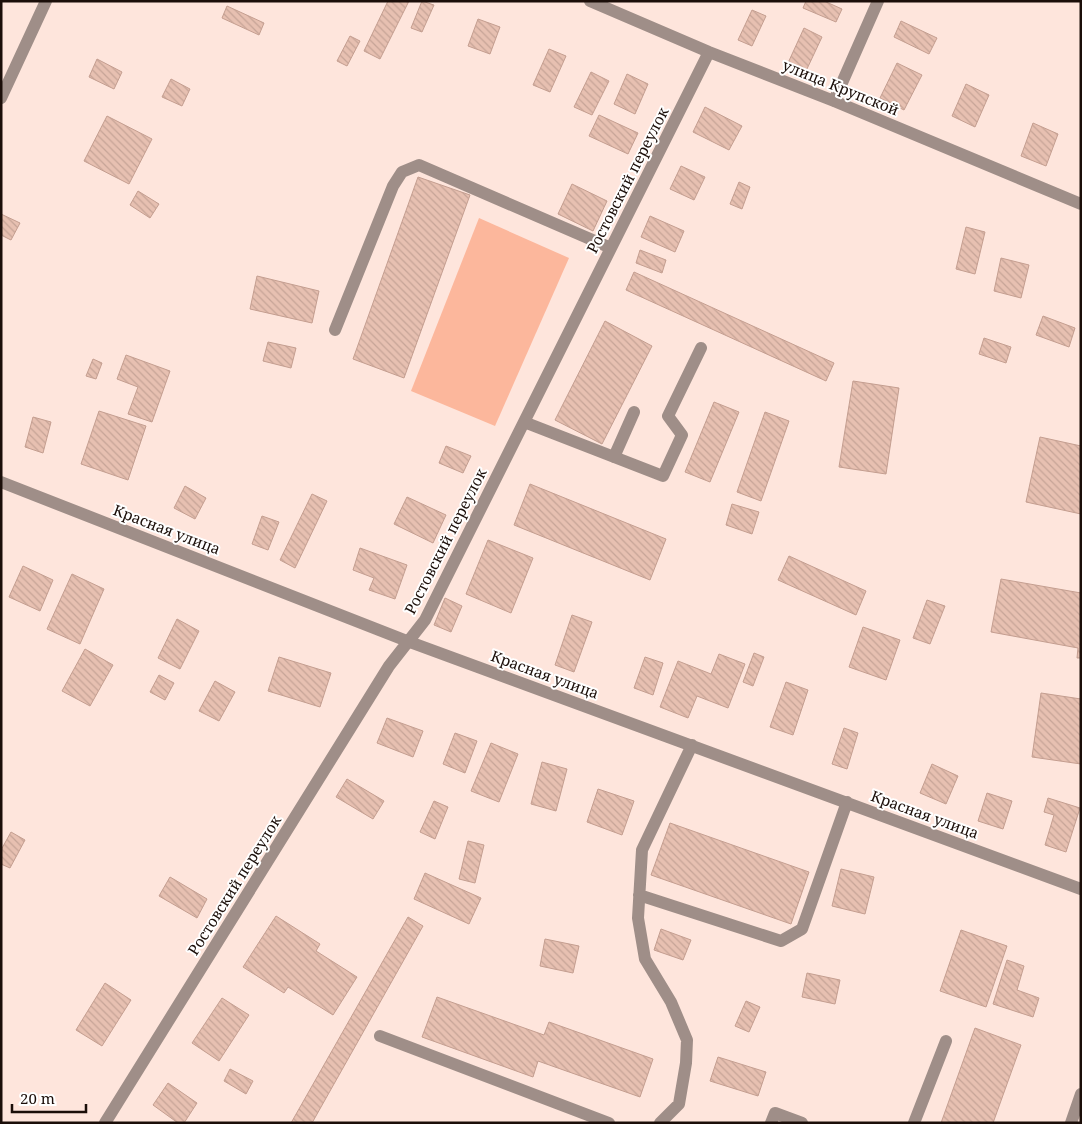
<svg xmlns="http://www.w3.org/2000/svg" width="1082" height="1124" viewBox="0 0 1082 1124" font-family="'Noto Serif',serif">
  <defs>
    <pattern id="building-back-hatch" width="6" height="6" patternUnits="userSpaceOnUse" patternTransform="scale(1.25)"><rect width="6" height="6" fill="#e7c0b1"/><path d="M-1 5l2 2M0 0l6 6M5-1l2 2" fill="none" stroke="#c6a497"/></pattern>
  </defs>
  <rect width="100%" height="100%" fill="#fee5dc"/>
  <path fill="#fcb79c" d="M479,218L569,258L495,426L411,391Z"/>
  <path fill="url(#building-back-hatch)" stroke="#c49e90" d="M388,1H409L380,59L364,51Z
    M422,1L434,5L422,32L411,28Z
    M806,1H824L842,9L836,22L803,8Z
    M227,6L264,23L259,35L222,18Z
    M752,10L766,16L752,46L738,40Z
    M478,19L500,27L490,54L468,46Z
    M901,21L937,38L929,54L894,37Z
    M804,28L822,37L806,71L788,63Z
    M350,36L360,41L347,66L337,61Z
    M549,49L566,56L550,92L533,85Z
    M97,59L122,72L114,89L89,77Z
    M897,63L922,75L904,110L880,98Z
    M591,72L609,81L592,115L574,107Z
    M627,74L648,84L635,114L614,104Z
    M171,79L190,89L182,106L162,97Z
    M966,84L989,95L975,127L952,116Z
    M705,107L742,126L729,150L693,132Z
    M599,115L638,133L628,154L589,136Z
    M107,116L152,139L129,184L84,161Z
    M1033,123L1058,134L1046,166L1021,156Z
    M681,166L705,177L694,200L670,189Z
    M418,177L470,195L404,378L353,359Z
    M739,182L750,187L742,209L730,204Z
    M572,184L607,201L593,231L558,214Z
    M138,191L159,204L150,218L130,205Z
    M1,214L20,223L11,240L1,235Z
    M650,216L684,231L675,252L641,237Z
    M966,227L985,232L975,274L956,269Z
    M640,250L666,260L662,273L636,263Z
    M1001,258L1029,265L1021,298L994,291Z
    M634,272L834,363L826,381L626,290Z
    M257,276L319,291L312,323L250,309Z
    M1043,316L1075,328L1069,347L1036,335Z
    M605,321L652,346L602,444L555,420Z
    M984,338L1011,347L1006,363L979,354Z
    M268,342L296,348L291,368L263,361Z
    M126,355L170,371L152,422L128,414L138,387L117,379Z
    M93,359L102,363L96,379L86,376Z
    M853,381L899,388L886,474L839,467Z
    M714,402L739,412L710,482L685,472Z
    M99,411L146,426L128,480L81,464Z
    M765,412L789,421L761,501L737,492Z
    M33,417L51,422L43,453L25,447Z
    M1040,437L1081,446V514L1026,502Z
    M446,446L471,456L463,473L439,463Z
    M530,484L666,539L650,580L514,525Z
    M185,486L206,498L195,519L174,508Z
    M312,494L327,501L295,568L280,560Z
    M407,497L446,515L433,543L394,524Z
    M732,504L759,512L752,534L726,525Z
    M262,516L279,522L268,550L252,544Z
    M488,540L533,558L511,613L466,594Z
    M360,548L407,565L395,599L369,590L374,578L353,570Z
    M789,556L866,591L856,615L778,580Z
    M23,566L53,580L40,611L9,597Z
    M72,574L104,589L80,644L47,629Z
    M1001,579L1081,593V658H1077L1078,648L991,632Z
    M445,598L462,606L451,632L434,625Z
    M927,600L945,606L930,644L913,638Z
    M572,615L592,622L574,672L555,665Z
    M177,619L199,631L180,669L158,658Z
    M863,627L900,640L886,680L849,667Z
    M85,649L113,665L90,706L62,691Z
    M754,653L764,657L753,686L743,682Z
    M719,654L745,664L728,708L697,696L688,718L660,707L678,661L711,674Z
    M279,657L331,673L320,707L268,691Z
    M645,657L663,663L653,695L634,688Z
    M159,675L174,683L165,700L150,692Z
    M215,681L235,692L219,721L199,711Z
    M786,682L808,690L793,735L770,727Z
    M1041,693L1081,699V764L1032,757Z
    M387,718L423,731L413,757L377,743Z
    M844,728L858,733L847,769L832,764Z
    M455,733L477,741L465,773L443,764Z
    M491,743L518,754L499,802L471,791Z
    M542,762L567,769L556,811L531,804Z
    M932,764L958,776L946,804L920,793Z
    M347,779L384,801L373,819L336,797Z
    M598,789L634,801L622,835L587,822Z
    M987,793L1012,801L1003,829L978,821Z
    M1048,798L1080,808L1066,852L1045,845L1054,815L1044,812Z
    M434,801L448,807L435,839L420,832Z
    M670,823L809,872L791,924L651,875Z
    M11,832L25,840L10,868L1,864V850Z
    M468,841L484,845L475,883L459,879Z
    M841,869L874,877L865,914L832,906Z
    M425,873L481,898L469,924L414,899Z
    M170,877L207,899L197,918L159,896Z
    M276,916L320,944L316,951L357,977L333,1015L288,987L284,993L243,967Z
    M408,917L423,926L312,1123H291Z
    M661,929L691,940L683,960L654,950Z
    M961,930L1007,946L986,1007L940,991Z
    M545,939L579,946L573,973L540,966Z
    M1007,960L1024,966L1017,990L1039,998L1033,1017L993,1004Z
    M807,973L840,980L835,1004L802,997Z
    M105,983L131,1000L102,1046L76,1030Z
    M437,997L544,1035L549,1022L653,1059L640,1097L538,1061L533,1077L422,1037Z
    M222,998L249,1015L219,1061L192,1043Z
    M746,1001L760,1007L749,1032L735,1026Z
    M975,1028L1021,1045L993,1123H941Z
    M718,1057L766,1072L758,1096L710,1081Z
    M230,1069L253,1081L246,1094L224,1081Z
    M168,1083L197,1103L184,1123H178L153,1105Z"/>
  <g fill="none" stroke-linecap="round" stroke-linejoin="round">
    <path stroke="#9f8e88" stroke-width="12" d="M590,1L709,52L834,101L1081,204
      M1,98L46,1
      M834,101L878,1
      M335,330L393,186L402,172L419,165L611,248
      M524,422L663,476L682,435L668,416L701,348
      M614,457L634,412
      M1,482L407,641L1081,889
      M639,895L781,941L802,929L847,802
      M380,1036L609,1123
      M105,1123L389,666L425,620L709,52
      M660,1123L679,1104L686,1063L687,1040L671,1002L645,959L638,918L642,850L692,745
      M771,1123L775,1113L802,1123
      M914,1123L946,1041
      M1071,1123L1081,1094"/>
  </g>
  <g text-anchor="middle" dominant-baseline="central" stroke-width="4" stroke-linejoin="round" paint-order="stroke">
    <g font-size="15" fill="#1b0e09" stroke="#fff">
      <text transform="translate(841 87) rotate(22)">улица Крупской</text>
      <text transform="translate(627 180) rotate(-63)">Ростовский переулок</text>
      <text transform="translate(167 529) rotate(21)">Красная улица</text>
      <text transform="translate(445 541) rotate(-63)">Ростовский переулок</text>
      <text transform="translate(545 674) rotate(20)">Красная улица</text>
      <text transform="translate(925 814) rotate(20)">Красная улица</text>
      <text transform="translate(234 885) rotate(-58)">Ростовский переулок</text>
    </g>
  </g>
  <rect width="1082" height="1124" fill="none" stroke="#1b0e09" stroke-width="5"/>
  <path d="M12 1104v8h74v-8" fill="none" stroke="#1b0e09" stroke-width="2.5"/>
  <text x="20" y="1104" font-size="15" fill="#1b0e09" stroke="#ffffff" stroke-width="4" paint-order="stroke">20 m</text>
</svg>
